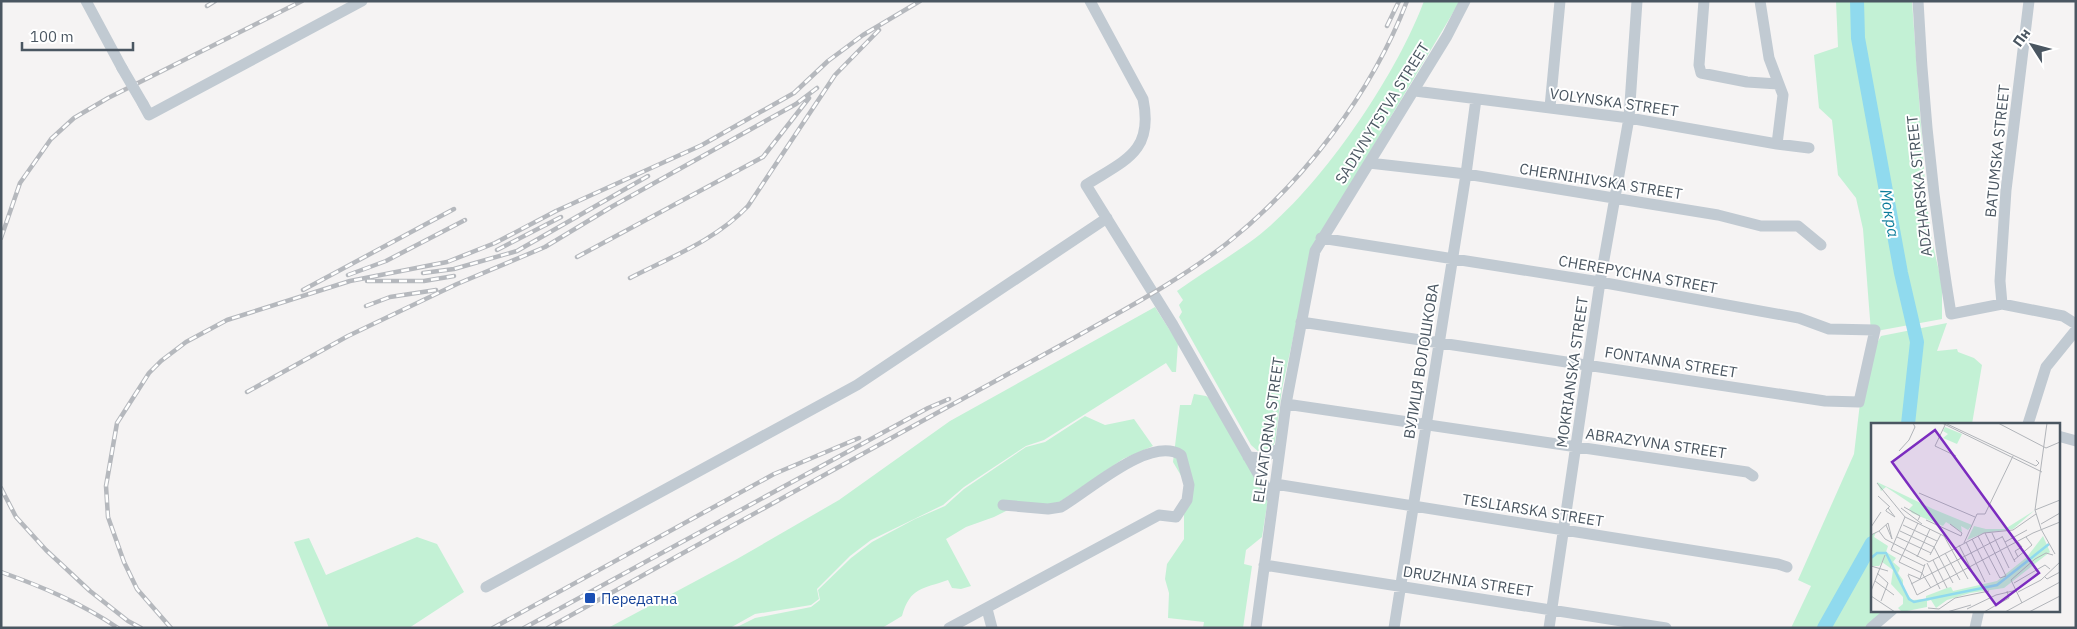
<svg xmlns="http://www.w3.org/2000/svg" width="2077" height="629" viewBox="0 0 2077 629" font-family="'IBM Plex Sans',sans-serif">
  <rect width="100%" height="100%" fill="#f5f3f3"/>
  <path fill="#c3f1d5" d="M1424,1H1460L1325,227L1294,334L1282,389L1275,442L1271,450L1260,453L1251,445L1179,317L1182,312L1179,305L1183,300L1177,291C1201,274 1226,259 1250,242C1316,195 1396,77 1424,1Z
    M1836,1H1912L1926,196L1932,241L1942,284V319L1871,332L1863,229L1856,198L1838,175L1832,120L1819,108L1814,55L1838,47Z
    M1155,307L1178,343L1176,372H1172L1166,363L1044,440L1026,446L964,487L943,505L871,540L850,556L817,589L819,599L811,605L755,614L730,628H608L737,559L839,500L950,421Z
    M1947,323L1937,351L1957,349L1958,352L1974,358L1982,365L1972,424H1872V610H1890L1873,628H1791L1811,586L1798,580L1854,454L1862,386L1872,352L1881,336Z
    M1194,394L1206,396L1215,402L1268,499L1262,537L1246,550L1244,564L1252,566L1243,628H1203L1204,622L1168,618L1169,593L1165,579L1167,564L1184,539V514L1188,507L1183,479L1173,462L1180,405H1191Z
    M1085,416L1105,425L1134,419L1153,446L1123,459L1058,503L1012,508L994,517L966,527L946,539L971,586L961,589L952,588L948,580C923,589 910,587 902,616L882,628H735L755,618L811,607L820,600L818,590L851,558L872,542L915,519L945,506L964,489L1026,447L1045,442Z
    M417,537L437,544L464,592L409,628H329L294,542L309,538L326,575Z"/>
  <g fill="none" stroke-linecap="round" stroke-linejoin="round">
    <path stroke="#90daee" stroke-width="14" d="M1857,1L1858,38L1901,273L1917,342L1908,424
      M1824,628L1872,543"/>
    <path stroke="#c1cad2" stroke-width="11" d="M86,1L122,68
      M1090,1L1143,99C1154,152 1125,160 1086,185L1173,325L1273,500
      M1704,1L1699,65L1701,73L1747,82L1778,84
      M1760,1L1769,58L1783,95L1777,144
      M1918,1C1923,106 1934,210 1951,314L2002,304L2063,316L2076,324
      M1415,91L1629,118L1777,144L1809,148
      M143,104L149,115L362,1
      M1550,107L1560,1
      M1369,163L1466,174L1718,215L1761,226H1798L1821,245
      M2002,304L2000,281L2006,190L2029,1
      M1301,322L1825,401L1859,402L1875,330L1829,329L1799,318L1600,282L1321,238
      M1286,404L1747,472L1753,476
      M2028,424L2046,367L2076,330
      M2058,436L2076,441
      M1248,457L1263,458L1280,448
      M1275,484L1778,564L1787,567
      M1264,565L1666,628
      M486,587L857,385L1107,218
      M987,609L992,628
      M949,628L1159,515L1176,517L1187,500L1189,485L1181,455C1150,435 1089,491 1061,507L1048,509L1003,505
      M1256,628L1286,404L1315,251L1447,36L1465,1
      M1394,628L1466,174L1476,99
      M1549,628L1600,282L1629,118L1637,1
      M1871,628L1892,610
      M1975,628L1979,610"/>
    <defs>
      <path id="rail" d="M207,6L215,1
        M1387,26L1399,1
        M1,238L20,183L51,139L74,118L108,98L302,1
        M497,250L561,217
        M577,257L763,157L809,98
        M423,273L454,269L517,251L648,176
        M348,275L386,261L465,220
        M630,278C671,257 716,240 748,206L835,75L879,30
        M367,281H424L454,276
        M303,290L454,209
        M366,306L390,297L436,290
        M247,392L348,336L457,284L545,247L613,206L796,104L817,88
        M1,488L16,517L46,550L90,591L128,621L141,628
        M1,572C43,587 81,603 118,628
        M171,628L137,589L124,562L108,517L106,486L117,423L149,373L161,361L186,342L227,320L350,281L447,262L495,243L556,211L702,145L794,93L828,61L863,35L920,1
        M493,628L774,474L859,438
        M524,628L928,408L949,399
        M548,628C670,560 793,492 915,425C976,391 1037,359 1097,325C1142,300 1186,275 1226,244C1303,183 1372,93 1407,1"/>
    </defs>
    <use href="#rail" stroke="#b5b8bd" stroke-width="4.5"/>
    <use href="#rail" stroke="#fff" stroke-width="2.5" stroke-dasharray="8" stroke-linecap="butt"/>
    <path stroke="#c1cad2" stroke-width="11" d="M122,68L143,104"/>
  </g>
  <rect fill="#1a4fb4" stroke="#fff" stroke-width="2" x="584" y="592" width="12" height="12" rx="2.5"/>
  <g text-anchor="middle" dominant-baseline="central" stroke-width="4" stroke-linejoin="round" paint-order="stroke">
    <g font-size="15" fill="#4a5661" stroke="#fff">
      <text transform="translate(1614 102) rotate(8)">VOLYNSKA STREET</text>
      <text transform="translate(1382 113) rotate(-58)">SADIVNYTSTVA STREET</text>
      <text transform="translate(1997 151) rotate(-84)">BATUMSKA STREET</text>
      <text transform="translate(1601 181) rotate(9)">CHERNIHIVSKA STREET</text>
      <text transform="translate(1919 186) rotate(-96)">ADZHARSKA STREET</text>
      <text transform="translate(1638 274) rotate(10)">CHEREPYCHNA STREET</text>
      <text transform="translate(1421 361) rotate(-81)">ВУЛИЦЯ ВОЛОШКОВА</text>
      <text transform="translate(1671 362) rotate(9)">FONTANNA STREET</text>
      <text transform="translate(1572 372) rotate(-82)">MOKRIANSKA STREET</text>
      <text transform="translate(1268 430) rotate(-82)">ELEVATORNA STREET</text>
      <text transform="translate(1656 443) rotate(8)">ABRAZYVNA STREET</text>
      <text transform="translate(1533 510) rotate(9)">TESLIARSKA STREET</text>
      <text transform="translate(1468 581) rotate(9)">DRUZHNIA STREET</text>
    </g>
    <g font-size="15" fill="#164399" stroke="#fff" text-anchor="start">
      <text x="601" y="598">Передатна</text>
    </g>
    <g font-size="16" font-style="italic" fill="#0c7c9b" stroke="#fff">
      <text transform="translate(1890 213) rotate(80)">Мокра</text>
    </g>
  </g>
  <g transform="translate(1871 423)">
    <rect width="189" height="189" fill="#f5f3f3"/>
    <path d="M74,4L91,11L86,21L72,15L77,11L72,8ZM6,59L62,86L101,102L97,107L90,103L91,109L75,99L72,103L41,90L38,86L42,82L15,64L10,68ZM164,87L142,106L113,110L96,117L103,103L115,106H134ZM5,109L3,114L17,123L15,129L25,135L22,139L29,145L27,150L32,157V166L41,177L55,176V173L76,165L80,164L82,168L126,158L156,134L172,113L179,129L133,165L99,170L76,177L65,185L60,177L56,178V184L31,189L27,185L32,181V174L20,161L22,147L11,139L8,143H0V113Z" fill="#c3f1d5"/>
    <path fill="none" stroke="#90daee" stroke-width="2.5" d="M0,135L6,130H15L38,176L43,179L126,162L178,121"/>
    <path fill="none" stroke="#b1b4b9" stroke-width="1" d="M71,0L171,49M74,0L165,43L168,40L165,37M75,0L64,23L85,33M127,0L175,25L189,19M176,0L164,87L170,106L184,131M28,28L38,17L44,4L42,0M6,60L34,94L73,113L97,156M48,70L104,94M7,73L19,84M33,84L49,93L47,97M17,85L24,94L15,88V87L18,84M30,85L51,101M164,87L189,77M34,94L20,127L53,143M55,97L90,113L91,110L79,101M47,100L28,139L51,150L60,165M170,101L189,90M32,102L66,118M0,104L10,89M8,108L17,100L21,116L15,102M29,108L63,124L82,160M121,110L138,145M0,112L8,108L14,116L58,139L113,110L142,107L165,91M107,113L129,155L135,153L114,110M131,113L144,139M26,114L60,130M101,116L119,152M95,119L114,159M134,119L156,107M147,119L151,124L144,128L147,134M93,120L106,91H114L142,33M88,122L106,158M74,130L89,157M59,132L70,111M46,134L59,106M62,137L76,165M143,137L161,122L155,114M56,140L69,166M0,143L17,148M6,150L17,160L10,178M37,151L49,156L54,141M37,152L46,172L162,110L189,99M174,154L176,156L189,149M4,158L23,172M143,160L174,142L179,146M40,161L131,114M0,168L14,132M147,169L170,157L189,139M0,173L24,189M151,180L140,157L164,136L175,130L182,132M57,185L68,186L84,175L118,168M96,186L125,172L146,167M76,189L100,182M113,189L138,175L136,168M134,189L189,159M158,189L189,173"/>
    <path fill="#7b2cbf" fill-opacity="0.15" stroke="#7b2cbf" stroke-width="2.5" d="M64,7L168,150L125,182L21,39Z"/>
    <rect width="189" height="189" fill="none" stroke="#4a5661" stroke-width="2.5"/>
  </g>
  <rect width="2077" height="629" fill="none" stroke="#4a5661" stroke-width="5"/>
  <g transform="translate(2032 45) rotate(306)" stroke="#ffffff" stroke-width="4" paint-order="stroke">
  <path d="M0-4L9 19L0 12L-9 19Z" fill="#4a5661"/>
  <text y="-8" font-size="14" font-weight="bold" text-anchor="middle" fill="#4a5661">Пн</text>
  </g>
  <path d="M22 42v8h111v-8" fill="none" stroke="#4a5661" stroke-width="2.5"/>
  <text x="30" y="42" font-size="15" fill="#4a5661" stroke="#ffffff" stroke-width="4" paint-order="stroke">100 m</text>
</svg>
